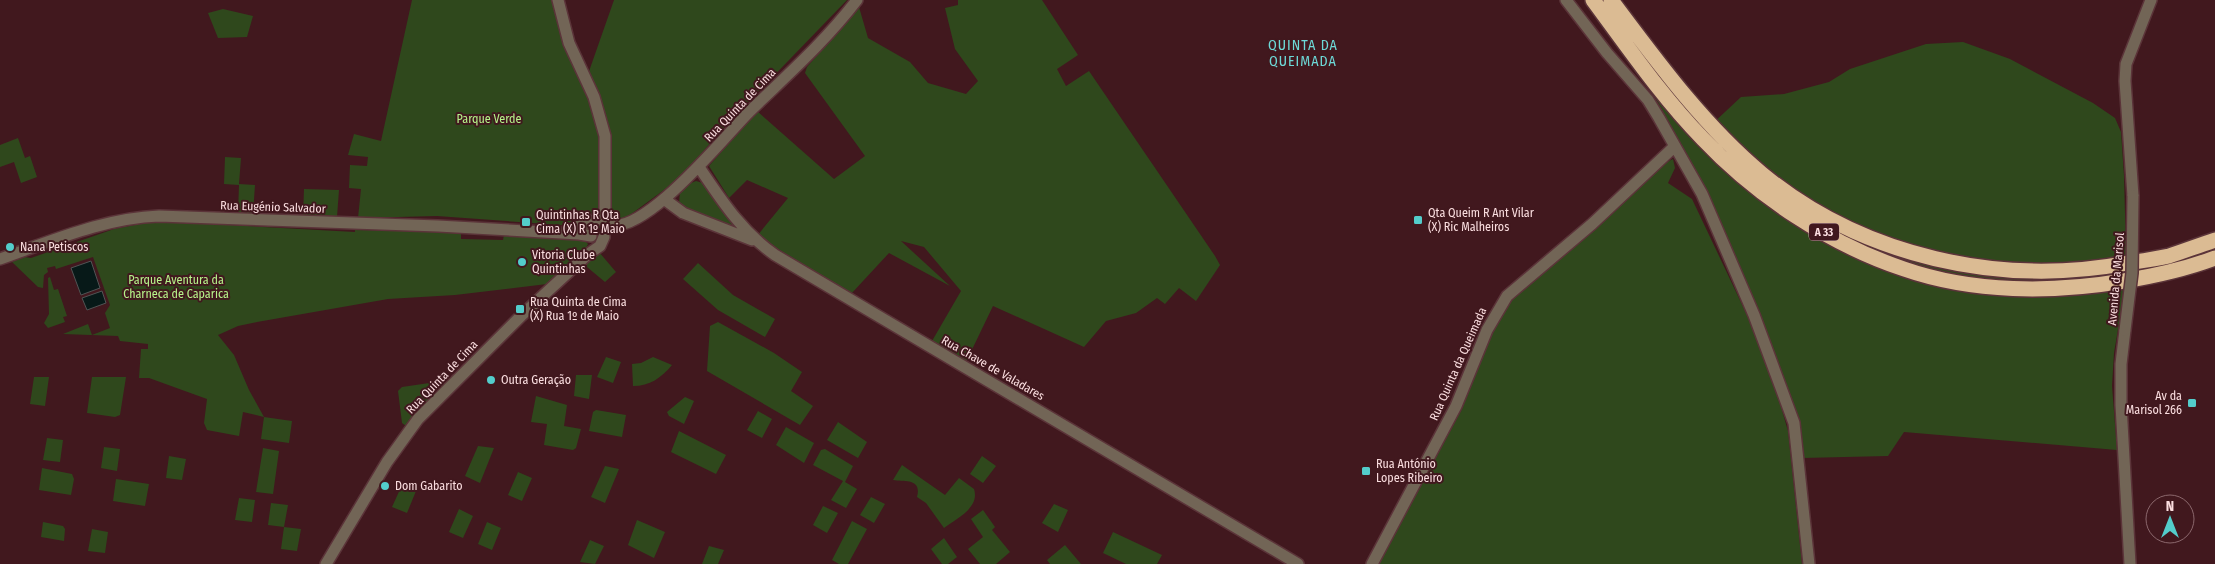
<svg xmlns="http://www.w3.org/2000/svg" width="2215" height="564" viewBox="0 0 2215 564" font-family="'Fira Sans Condensed',sans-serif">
  <rect width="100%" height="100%" fill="#41181e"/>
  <path fill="#2f481c" d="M412,0H553L564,40L592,97L603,138L602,228L437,216L358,218L361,189L349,188L350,165L367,166L368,157L348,155L354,134L381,141Z
    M614,0H847L729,122L679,179L623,220L611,219L608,134L587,77Z
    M958,0H1042L1078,55L1057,69L1066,86L1089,71L1215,256L1220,265L1196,301L1179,288L1165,304L1157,298L1136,313L1106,321L1084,347L993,306L966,362L932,341L961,291L924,247L901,241L950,286L889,253L851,294L757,236L788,198L747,180L729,198L709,166L757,111L834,179L865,156L805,73L807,67L859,7L868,38L910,62L928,83L966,94L978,81L955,49L945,8L958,5Z
    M223,9L253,16L247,37L218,38L208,13Z
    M1963,42L2010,59L2093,103L2115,118L2121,132L2124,176L2126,251L2125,288L2114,353L2112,386L2117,450L1904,432L1888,456L1802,458L1762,326L1699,176L1651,90L1695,140L1741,97L1784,94L1829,82L1850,69L1926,44Z
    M18,138L25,158L30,156L37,177L21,183L14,162L0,167V145Z
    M225,157L241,158L239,184L255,185L253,214L238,213L239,185L224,184Z
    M1673,159L1675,168L1668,183L1692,199L1747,315L1776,389L1788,431L1802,564H1379L1462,409L1499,315L1516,292L1663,164Z
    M696,181L703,183L735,227L685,209L679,203L680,192L691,183Z
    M304,189L339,190L337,217L303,216Z
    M156,221L355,232V230L455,232V234H461V239L503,240L504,235L584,240L588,244L586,248L547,284L455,295L388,299L257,322L238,326L218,335L234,355L249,390L264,417L292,421L289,443L261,439L264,417L243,412L239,436L207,430L204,423L207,399L149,378H139L141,349H148V344L120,341L118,336L63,334L88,324L92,335L110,328L105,313L110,305L93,257L56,269L55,266L47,268L48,272L44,275L43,288L38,287L12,262L25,257L31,258L114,229Z
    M599,252L616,272L605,282L587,267V262Z
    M698,263L733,295L775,319L765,337L718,310L683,279Z
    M50,277L54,290L58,289L67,316L63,317L65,322L48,328L44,323L49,314L48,278Z
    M718,322L774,353L802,372L791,391L813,406L800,425L707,371L710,326Z
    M606,357L621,362L613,383L597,377Z
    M653,357L672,365C661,378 650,386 633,386L632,364L641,363Z
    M576,375H592L589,399L574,396Z
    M34,377H49L45,406L30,404Z
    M92,377H126L120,415L115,417L87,413Z
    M443,381L444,385L417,411L406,426L402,423L398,391L402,387Z
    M536,396L567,405L564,426L581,429L576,448L573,450L544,445L547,424L531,422Z
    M685,397L694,401L684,424L669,416L667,412Z
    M596,410L626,415L622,437L589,431L593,412Z
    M758,411L772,419L762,438L747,430Z
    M838,422L867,442L858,458L827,440Z
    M786,427L814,443L804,463L776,445Z
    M679,431L726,455L716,474L671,452Z
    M47,438L63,440L60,462L43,460Z
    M478,446L494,448L480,483L465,476Z
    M104,447L120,449L117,471L101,468Z
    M263,448L279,451L273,494L256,492Z
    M825,449L853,466L845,482L857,489L846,508L831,500L843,481L813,465L821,450Z
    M169,456L186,459L182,480L166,478Z
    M982,456L996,466L983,483L970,474Z
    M902,465L945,495L959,478L974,489C980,508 957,518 944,528L926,503L917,497C922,478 905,482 893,480Z
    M605,466L619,469L605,503L591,497Z
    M42,468L72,474L74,479L71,495L39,490Z
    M518,472L532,478L522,501L508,495Z
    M116,479L149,484L145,506L113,501Z
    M402,485L416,491L407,513L392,507Z
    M871,497L885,504L874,523L860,515Z
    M239,498L255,500L252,522L235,520Z
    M271,503L288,505L284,527L301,529L297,551L281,549L284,527L268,525Z
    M1054,504L1068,510L1058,532L1042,523Z
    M823,506L838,513L827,533L813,525Z
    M459,509L473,516L463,538L449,532Z
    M983,510L995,527L992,530L1010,552L996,564H980L968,549L983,537L971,519Z
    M637,520L665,532L654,558L628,545Z
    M852,521L867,529L848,564H839L832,560Z
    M43,522L63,526L65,529L64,541L41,537Z
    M487,522L501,528L492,550L478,544Z
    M92,529L108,532L105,553L88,551Z
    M1113,532L1162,555L1157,564H1126L1103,553Z
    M944,538L957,557L948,564H942L931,549Z
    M590,540L604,546L595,564L580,562Z
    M1065,545L1081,564H1050L1047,560Z
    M709,546L724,550L718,564H702Z"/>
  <path fill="#071918" stroke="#505454" d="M91,261L100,288L81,295L71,268Z
    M102,291L106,303L87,310L82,298Z"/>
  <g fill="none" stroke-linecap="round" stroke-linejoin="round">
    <defs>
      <path id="minor" d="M558,0L569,43L594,97L605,136V221
        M1566,0L1607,53L1648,100L1659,118L1702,194L1754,315L1794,423L1809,564
        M699,167C722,201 741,231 775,255L1298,564
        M2133,196L2125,81L2126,64L2151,0
        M664,199L683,213L752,240
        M607,224C642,239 725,136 749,112C787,75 824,43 857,0
        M567,230C578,228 594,217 603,219L608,226
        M0,259C52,241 104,218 159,216L438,226L579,234L591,236
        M2125,330L2121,364V405L2130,564
        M326,564L387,462L418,419L521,316L587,255L600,246L604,237
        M1372,564L1456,406L1487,330L1507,296L1592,224L1675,146"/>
      <path id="highway" d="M1593,0C1628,47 1662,97 1703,139C1757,196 1829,244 1904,269C1973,293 2052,293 2124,281C2154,276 2186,269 2215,258
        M1611,0C1656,60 1703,125 1762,174C1863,257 2000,287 2128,263C2141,261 2155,259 2169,256C2184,251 2200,245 2215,240"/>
    </defs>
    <use href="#minor" stroke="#5b3439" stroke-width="14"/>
    <use href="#highway" stroke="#5b3439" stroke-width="18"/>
    <use href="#minor" stroke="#726556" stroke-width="11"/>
    <use href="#highway" stroke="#dbbb93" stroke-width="15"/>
    <defs>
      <path id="minor-bridge" d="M2125,330L2132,273L2133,196"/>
    </defs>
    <use href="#minor-bridge" stroke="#5b3439" stroke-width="14" stroke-linecap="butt"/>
    <use href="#minor-bridge" stroke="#726556" stroke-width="11"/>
  </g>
  <g fill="#53cdcb" stroke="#41181e" stroke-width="2">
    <rect x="1413" y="215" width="10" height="10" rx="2.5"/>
    <rect x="521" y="217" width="10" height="10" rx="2.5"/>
    <circle cx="10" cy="247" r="5"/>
    <circle cx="522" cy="262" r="5"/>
    <rect x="515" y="304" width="10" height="10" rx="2.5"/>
    <circle cx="491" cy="380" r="5"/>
    <rect x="2187" y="398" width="10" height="10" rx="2.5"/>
    <rect x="1361" y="466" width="10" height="10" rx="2.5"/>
    <circle cx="385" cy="486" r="5"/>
  </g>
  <g text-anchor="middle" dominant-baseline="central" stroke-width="4" stroke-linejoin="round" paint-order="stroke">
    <rect fill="#41181e" stroke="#c3a3a6" stroke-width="1" x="1809" y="223.5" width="30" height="17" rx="4"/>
    <g font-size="11" font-weight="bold" fill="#fbdee0">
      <text x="1824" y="232">A 33</text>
    </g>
    <g font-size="12" fill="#fbdee0" stroke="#41181e">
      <text transform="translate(740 105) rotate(-46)">Rua Quinta de Cima</text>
      <text transform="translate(273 207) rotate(2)">Rua Eugénio Salvador</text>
      <text transform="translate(2116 279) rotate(-85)">Avenida da Marisol</text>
      <text transform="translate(1458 364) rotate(-66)">Rua Quinta da Queimada</text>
      <text transform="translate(993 368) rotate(30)">Rua Chave de Valadares</text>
      <text transform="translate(442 377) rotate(-46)">Rua Quinta de Cima</text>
    </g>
    <g font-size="12" fill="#b6f38a" stroke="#41181e">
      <text x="489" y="119">Parque Verde</text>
      <text x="176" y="280">Parque Aventura da<tspan x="176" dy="14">Charneca de Caparica</tspan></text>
    </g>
    <g font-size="12" fill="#fbdee0" stroke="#41181e" text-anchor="start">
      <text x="1428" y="213">Qta Queim R Ant Vilar<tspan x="1428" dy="14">(X) Ric Malheiros</tspan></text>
      <text x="536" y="215">Quintinhas R Qta<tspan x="536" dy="14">Cima (X) R 1º Maio</tspan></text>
      <text x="20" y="247">Nana Petiscos</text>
      <text x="532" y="255">Vitoria Clube<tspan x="532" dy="14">Quintinhas</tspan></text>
      <text x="530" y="302">Rua Quinta de Cima<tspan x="530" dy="14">(X) Rua 1º de Maio</tspan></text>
      <text x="501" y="380">Outra Geração</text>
      <text x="2182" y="396" text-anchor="end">Av da<tspan x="2182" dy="14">Marisol 266</tspan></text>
      <text x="1376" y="464">Rua António<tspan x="1376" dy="14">Lopes Ribeiro</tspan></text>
      <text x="395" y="486">Dom Gabarito</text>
    </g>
    <g font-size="14" letter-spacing="1" fill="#6dd9d7" stroke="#41181e">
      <text x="1303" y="45">QUINTA DA<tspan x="1303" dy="16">QUEIMADA</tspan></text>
    </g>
  </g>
  <g transform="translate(2170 519)"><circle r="24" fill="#41181e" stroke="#8b676c"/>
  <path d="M0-4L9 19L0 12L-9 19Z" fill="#53cdcb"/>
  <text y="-8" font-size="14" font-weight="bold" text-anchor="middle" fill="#fbdee0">N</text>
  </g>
</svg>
